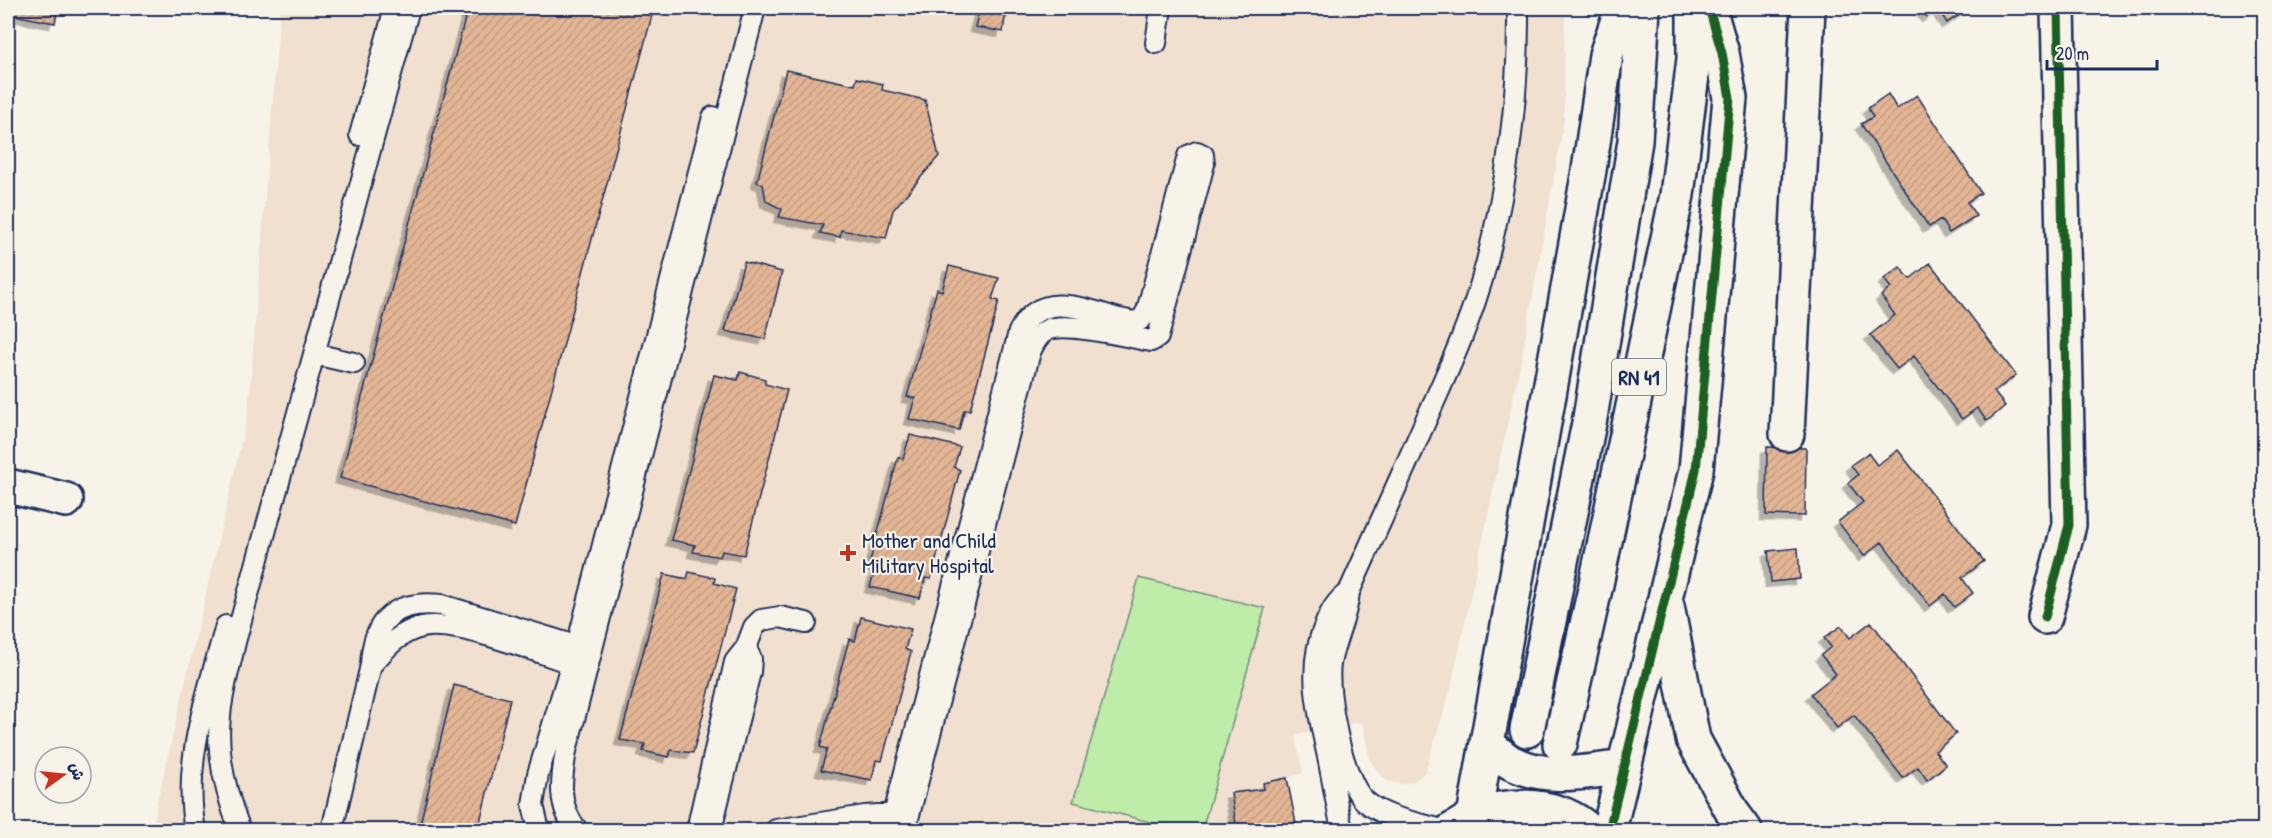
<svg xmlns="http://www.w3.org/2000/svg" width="2272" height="838" viewBox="0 0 2272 838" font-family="'Patrick Hand','Playpen Sans Arabic',sans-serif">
  <defs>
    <pattern id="building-hatch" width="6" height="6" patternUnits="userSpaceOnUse" patternTransform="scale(1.5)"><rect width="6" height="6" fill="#e3b594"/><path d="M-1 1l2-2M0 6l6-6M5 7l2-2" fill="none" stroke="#c29c82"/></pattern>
    <filter id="shadow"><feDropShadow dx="-5.5" dy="5.5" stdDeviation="0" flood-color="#0004"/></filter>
  </defs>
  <rect width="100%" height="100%" fill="#f7f3e8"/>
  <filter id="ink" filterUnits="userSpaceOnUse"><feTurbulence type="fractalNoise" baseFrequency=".0167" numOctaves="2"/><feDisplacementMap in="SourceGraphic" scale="12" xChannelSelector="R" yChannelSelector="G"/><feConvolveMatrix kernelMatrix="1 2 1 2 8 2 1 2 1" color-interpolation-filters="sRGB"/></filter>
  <g filter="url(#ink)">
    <path fill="#f1e0cf" d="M280,8H1565L1564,121L1522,356L1450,692L1425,772L1415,781L1403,784L1390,782L1381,776L1370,760L1362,722L1295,735L1303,773L1287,778L1297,829L1291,830H153L158,798L248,414Z"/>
    <path fill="#c0eca9" stroke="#6e8e84" stroke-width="1.5" d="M1139,578L1265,608L1202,830H1181L1073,802Z"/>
    <path fill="url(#building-hatch)" stroke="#1b2f5e" stroke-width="1.5" filter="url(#shadow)" d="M8,8H58L55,23L8,14Z
      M468,8H654L515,526L340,478Z
      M980,8H1013L1012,13L1006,11L1003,32L975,27Z
      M1921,8H1970L1947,23L1938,9L1927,17Z
      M786,70L855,85L857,78L883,84L882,90L925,100L939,156L893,210L886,238L841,230L840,237L820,233L823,225L779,217L782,209L766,201L763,184L757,182Z
      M1888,94L1897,109L1917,95L1981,193L1967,202L1976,216L1949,233L1941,220L1929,227L1861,124L1873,117L1868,108Z
      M744,262L782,272L765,339L725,331Z
      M1930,263L2016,375L1994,392L2005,406L1987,421L1977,408L1962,419L1914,356L1897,369L1870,335L1895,315L1881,296L1891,288L1884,279L1900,267L1910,279Z
      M949,266L999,278L992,299L999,301L970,410H964L959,430L909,419L915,398L907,397L937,289L942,291Z
      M740,372L765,379V384L787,390L744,555L722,551L720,557L693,552L695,545L671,540L714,375L738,380Z
      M910,435L960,447L954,467L960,470L931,579L925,578L920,598L870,587L876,567L869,565L898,457L903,459Z
      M1767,447L1806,448L1805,516L1766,515Z
      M1898,450L1984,561L1962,578L1973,593L1954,607L1945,594L1930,606L1882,542L1864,556L1838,522L1863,502L1848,483L1858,475L1851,465L1868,453L1877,465Z
      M1798,548L1800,579L1771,582L1768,551Z
      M689,572L715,578L714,583L736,589L693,753L671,750L669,757L643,751L645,744L620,740L664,574L687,579Z
      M861,617L911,629L905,649L911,652L882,761L876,760L872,780L821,770L827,749L820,747L849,639L855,641Z
      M1871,622L1956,734L1935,751L1946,765L1927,780L1918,767L1903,778L1854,715L1837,728L1811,694L1836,674L1821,655L1831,647L1824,638L1841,626L1850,638Z
      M454,685L510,699L478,830H446L420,824Z
      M1287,778L1297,829L1237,830L1231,793L1264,789L1263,783Z"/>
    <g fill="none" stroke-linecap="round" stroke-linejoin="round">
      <path stroke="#cbcccc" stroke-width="33" stroke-dasharray="33 16" stroke-linecap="butt" d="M1506,830L1527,730
        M1540,830L1559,747"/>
      <defs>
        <path id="service" d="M1156,43L1161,8
          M360,135L395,8
          M314,354L354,363
          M371,665C385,649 399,632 422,627C459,619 544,655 582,667
          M195,830C182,762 208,692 226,626
          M240,830C226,794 216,755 220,716C222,691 230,666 235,642L409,8
          M332,830L371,665C373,618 396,600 442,605L589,650
          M539,830L533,805L538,774L577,646L713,117
          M577,830C557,806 561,780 566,751L755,8
          M697,830L735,662L746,648L754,627L761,620L780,617L806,623
          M711,830L750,672L751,659L746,648
          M776,830L865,816L904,813
          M890,830L1019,332C1040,289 1084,309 1119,319C1126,320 1135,324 1141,319C1144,317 1145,314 1147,311L1188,156L1197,152L1203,155L1204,164L1158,337L1151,341C1128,337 1066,321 1047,330C1038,335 1034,343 1030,352L905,830
          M1342,830C1337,806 1333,782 1328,757C1319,714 1306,668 1325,625C1331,611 1336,601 1349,592
          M1442,830C1418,823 1384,818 1365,801C1342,780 1326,694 1330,664C1334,639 1347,618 1349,592C1374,536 1400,479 1425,422C1448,371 1472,319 1486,265C1508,181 1519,94 1518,8"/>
        <path id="minor" d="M1787,434L1808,8
          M8,486L66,500
          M2045,617L2069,525L2058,8"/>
        <path id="tertiary" d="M1667,606L1693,739L1734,815L1745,830
          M1488,745C1495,750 1502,757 1510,762C1547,781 1585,772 1624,767
          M1474,816L1589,170L1606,55L1622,8
          M1452,830C1460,826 1468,819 1476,816C1511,802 1559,803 1588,830
          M1609,830L1696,470L1730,98L1722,53L1709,8"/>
        <path id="trunk" d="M1527,730L1590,418L1635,141L1643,8
          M1560,744L1595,589L1677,195L1694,59V8"/>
      </defs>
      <use href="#service" stroke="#1b2f5e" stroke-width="24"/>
      <use href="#minor" stroke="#1b2f5e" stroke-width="38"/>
      <use href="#tertiary" stroke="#1b2f5e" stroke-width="38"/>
      <use href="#trunk" stroke="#1b2f5e" stroke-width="38"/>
      <use href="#service" stroke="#f7f3e8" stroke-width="20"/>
      <use href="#minor" stroke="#f7f3e8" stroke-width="33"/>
      <use href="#tertiary" stroke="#f7f3e8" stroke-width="33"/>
      <use href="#trunk" stroke="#f7f3e8" stroke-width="33"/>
      <defs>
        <path id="cycleway" d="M2045,617L2069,525L2058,8
          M1609,830L1696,470L1730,98L1722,53L1709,8"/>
      </defs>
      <use href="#cycleway" stroke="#f7f3e8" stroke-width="13"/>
      <use href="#cycleway" stroke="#1b5e20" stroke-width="9"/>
    </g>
  </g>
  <path fill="#c8321e" stroke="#f7f3e8" stroke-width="2" d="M845 544h6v6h6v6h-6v6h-6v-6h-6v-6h6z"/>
  <g text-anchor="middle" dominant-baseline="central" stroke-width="4.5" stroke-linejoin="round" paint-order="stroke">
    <rect fill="#f7f3e8" stroke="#5d6a87" stroke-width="1.5" x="1612" y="359" width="54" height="36" rx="4.5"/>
    <g font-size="21" font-weight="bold" fill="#1b2f5e">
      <text x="1639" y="377">RN 41</text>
    </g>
    <g font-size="22" fill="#1b2f5e" stroke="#f7f3e8" text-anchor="start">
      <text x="862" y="540">Mother and Child<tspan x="862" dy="25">Military Hospital</tspan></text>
    </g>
  </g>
  <rect width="2272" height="838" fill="none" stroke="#f7f3e8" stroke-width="30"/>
  <rect x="15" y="15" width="2242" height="808" fill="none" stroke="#1b2f5e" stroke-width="2" filter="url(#ink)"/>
  <g transform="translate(63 775) rotate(75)"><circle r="28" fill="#f7f3e8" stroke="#9fa5b1" stroke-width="1.5"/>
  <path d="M0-4.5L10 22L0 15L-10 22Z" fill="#c8321e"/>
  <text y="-9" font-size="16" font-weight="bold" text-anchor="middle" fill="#1b2f5e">ش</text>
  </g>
  <path d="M2047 60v9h110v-9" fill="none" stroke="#1b2f5e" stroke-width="3"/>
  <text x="2056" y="60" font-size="18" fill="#1b2f5e" stroke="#f7f3e8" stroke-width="4.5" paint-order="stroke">20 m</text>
</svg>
